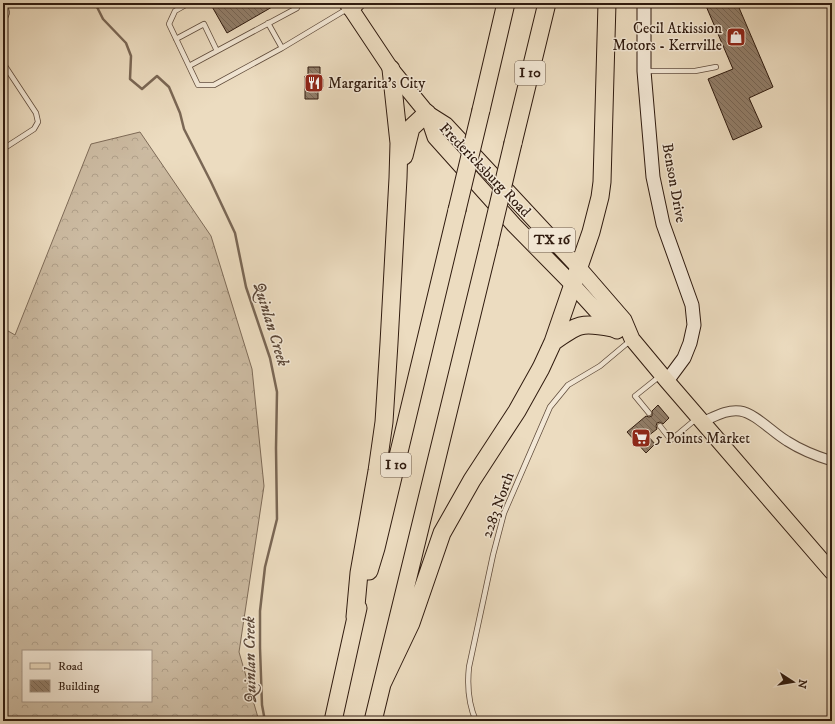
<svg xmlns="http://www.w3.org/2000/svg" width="835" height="724" viewBox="0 0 835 724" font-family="'IM FELL DW Pica',serif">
  <defs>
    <pattern id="forest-crowns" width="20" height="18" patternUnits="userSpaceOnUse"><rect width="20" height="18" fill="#ccbba2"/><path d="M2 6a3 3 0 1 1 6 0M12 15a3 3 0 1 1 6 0" fill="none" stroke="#b0a08a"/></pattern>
    <pattern id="building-back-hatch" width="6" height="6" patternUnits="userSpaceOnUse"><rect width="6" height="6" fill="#927f6b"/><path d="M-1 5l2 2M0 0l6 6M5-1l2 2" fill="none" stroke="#786756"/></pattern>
  </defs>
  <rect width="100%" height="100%" fill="#ecdcc0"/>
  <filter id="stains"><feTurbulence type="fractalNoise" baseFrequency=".005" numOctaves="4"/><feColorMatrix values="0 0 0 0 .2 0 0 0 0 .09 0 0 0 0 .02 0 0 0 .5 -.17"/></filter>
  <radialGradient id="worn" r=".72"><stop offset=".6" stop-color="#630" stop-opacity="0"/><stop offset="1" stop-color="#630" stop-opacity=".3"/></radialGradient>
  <path fill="url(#forest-crowns)" stroke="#7e6b58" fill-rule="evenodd" d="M140,132L211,236L252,369L264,486L239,652L259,721H3V328L15,335L91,144ZM23,651H151V701H23Z"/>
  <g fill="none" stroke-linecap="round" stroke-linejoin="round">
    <path stroke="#7a6755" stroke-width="2.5" d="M95,3L103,19L126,43L131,56L130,79L142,89L157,76L169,87L180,113L184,129L211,182L235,233L246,287L270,358L277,392L276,448L277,519L265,567L260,611V648L262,705L265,721"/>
  </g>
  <path fill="url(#building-back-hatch)" stroke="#301b0f" d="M210,3H279L227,33Z
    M713,3H737L773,87L749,98L762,127L733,140L708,79L733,69L706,6Z
    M308,67H320V79H323V87H318V99H305V76H308Z
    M658,405L669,418L663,424L660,422L657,423L656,426L657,429L648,436L655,444L646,453L627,432L646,416L649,417L652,416V411Z"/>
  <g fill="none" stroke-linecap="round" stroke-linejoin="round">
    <defs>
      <path id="lane" d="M189,3L175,11L169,24L198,85H214L282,48L347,9
        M3,23L7,13L5,4
        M268,23L282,48
        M176,39L204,24L217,51
        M3,63L36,113L38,122L34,129L3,149
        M189,66L297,8L299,3
        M644,71H695L716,67
        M649,413L635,396L660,376
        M660,426L671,440L696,419
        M476,721C468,703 467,686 469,667L493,555L504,513L550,407L568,385L600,366L631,340"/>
      <path id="street" d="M702,422C714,417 727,409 740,411C755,413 773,433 787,441C801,450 816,456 832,461"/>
      <path id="secondary" d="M644,3V71L653,177L663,224L692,305L694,325L690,343L684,358L667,381"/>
      <path id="primary" d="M347,3L391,69L427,113L446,125L579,268L624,320L632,339L667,381L832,572
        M427,113L435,137L514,225L572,284L612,328L617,331"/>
      <path id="highway" d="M350,7L356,3
        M481,110L506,3
        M513,143L547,3
        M404,156L411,128L427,113
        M553,342C578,324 581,322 612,328
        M369,571L376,548L457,210
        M355,617L359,573L377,471L384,422L389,343L398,178L399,143L391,69
        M382,684L411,623L442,533L472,480L517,411L541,368L553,342L591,232L600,197L602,182L607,3
        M333,721L358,608
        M373,721L489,244"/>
    </defs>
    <use href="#lane" stroke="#5f4b3b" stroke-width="6"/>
    <use href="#street" stroke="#5f4b3b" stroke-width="11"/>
    <use href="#secondary" stroke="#301b0f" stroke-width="15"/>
    <use href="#primary" stroke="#301b0f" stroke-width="17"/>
    <use href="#highway" stroke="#301b0f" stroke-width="19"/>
    <use href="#lane" stroke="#f3e8d6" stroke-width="4.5"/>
    <use href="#street" stroke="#f3e8d6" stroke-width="9"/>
    <use href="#secondary" stroke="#f3e8d6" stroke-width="13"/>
    <use href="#primary" stroke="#ecdcc0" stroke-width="15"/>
    <use href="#highway" stroke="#ecdcc0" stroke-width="17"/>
    <defs>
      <path id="highway-bridge" d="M457,210L481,110
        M489,244L513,143"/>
    </defs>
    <use href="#highway-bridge" stroke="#301b0f" stroke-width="19" stroke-linecap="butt"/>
    <use href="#highway-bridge" stroke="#ecdcc0" stroke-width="17"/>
  </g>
  <defs>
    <symbol id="shop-square" viewBox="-11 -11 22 22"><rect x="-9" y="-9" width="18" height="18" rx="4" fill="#8f2418" stroke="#f3e8d6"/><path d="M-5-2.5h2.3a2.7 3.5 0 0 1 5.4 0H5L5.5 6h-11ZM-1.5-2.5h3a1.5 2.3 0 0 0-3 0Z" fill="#fff"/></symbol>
    <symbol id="restaurant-square" viewBox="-11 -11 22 22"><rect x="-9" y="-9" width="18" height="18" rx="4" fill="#8f2418" stroke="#f3e8d6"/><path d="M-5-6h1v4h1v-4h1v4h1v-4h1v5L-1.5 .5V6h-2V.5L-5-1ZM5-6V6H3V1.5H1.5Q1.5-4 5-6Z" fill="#fff"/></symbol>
    <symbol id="supermarket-square" viewBox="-11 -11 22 22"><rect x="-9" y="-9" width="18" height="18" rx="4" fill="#8f2418" stroke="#f3e8d6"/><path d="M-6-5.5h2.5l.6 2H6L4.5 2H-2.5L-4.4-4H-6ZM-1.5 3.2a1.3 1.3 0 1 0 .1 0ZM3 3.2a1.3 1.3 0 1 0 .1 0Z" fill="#fff"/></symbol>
  </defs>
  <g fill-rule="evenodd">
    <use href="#shop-square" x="725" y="26" width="22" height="22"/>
    <use href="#restaurant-square" x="303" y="72" width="22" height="22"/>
    <use href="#supermarket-square" x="630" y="427" width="22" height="22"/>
  </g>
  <g text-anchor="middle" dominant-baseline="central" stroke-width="3" stroke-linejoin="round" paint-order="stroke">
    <g fill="#f3e8d6" stroke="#6a584b" stroke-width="1">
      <rect x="515" y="61" width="30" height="24" rx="3"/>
      <rect x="529" y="228" width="46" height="24" rx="3"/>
      <rect x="381" y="453" width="30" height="24" rx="3"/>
    </g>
    <g font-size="14" font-weight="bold" fill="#301b0f">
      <text x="530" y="73">I 10</text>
      <text x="552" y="240">TX 16</text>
      <text x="396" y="465">I 10</text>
    </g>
    <g font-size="15" fill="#301b0f" stroke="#f3e8d6" text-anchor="start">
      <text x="722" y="28" text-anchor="end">Cecil Atkission<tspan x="722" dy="17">Motors - Kerrville</tspan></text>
      <text x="328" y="83">Margarita's City</text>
      <text x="655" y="438">5 Points Market</text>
    </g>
    <g font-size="15" fill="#301b0f" stroke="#f3e8d6">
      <text transform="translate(485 170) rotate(46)">Fredericksburg Road</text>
      <text transform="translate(674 183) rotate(80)">Benson Drive</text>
      <text transform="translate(498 505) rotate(-70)">2283 North</text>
    </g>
    <g font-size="16" font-style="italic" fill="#5b4738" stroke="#f3e8d6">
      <text transform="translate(271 324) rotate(73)">Quinlan Creek</text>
      <text transform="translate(250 660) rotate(-91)">Quinlan Creek</text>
    </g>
  </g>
  <rect width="835" height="724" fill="none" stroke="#ecdcc0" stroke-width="16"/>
  <rect x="4" y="4" width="827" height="716" fill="none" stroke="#301b0f" stroke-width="2"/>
  <rect x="8" y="8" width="819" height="708" fill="none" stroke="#301b0f"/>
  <rect x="22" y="650" width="130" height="52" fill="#f3e8d6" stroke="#a59686"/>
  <rect x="30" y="663" width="20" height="6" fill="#ecdcc0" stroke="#a59686"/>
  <text x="58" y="670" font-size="12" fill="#301b0f">Road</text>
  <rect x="30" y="680" width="20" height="12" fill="url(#building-back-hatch)" stroke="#a59686"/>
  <text x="58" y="690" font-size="12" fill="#301b0f">Building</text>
  <g transform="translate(793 682) rotate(102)" stroke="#f3e8d6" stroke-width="3" paint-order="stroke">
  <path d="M0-3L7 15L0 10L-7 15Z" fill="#301b0f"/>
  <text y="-6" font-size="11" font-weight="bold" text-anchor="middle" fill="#301b0f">N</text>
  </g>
  <rect width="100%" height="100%" filter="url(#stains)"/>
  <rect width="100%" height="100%" fill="url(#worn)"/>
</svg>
